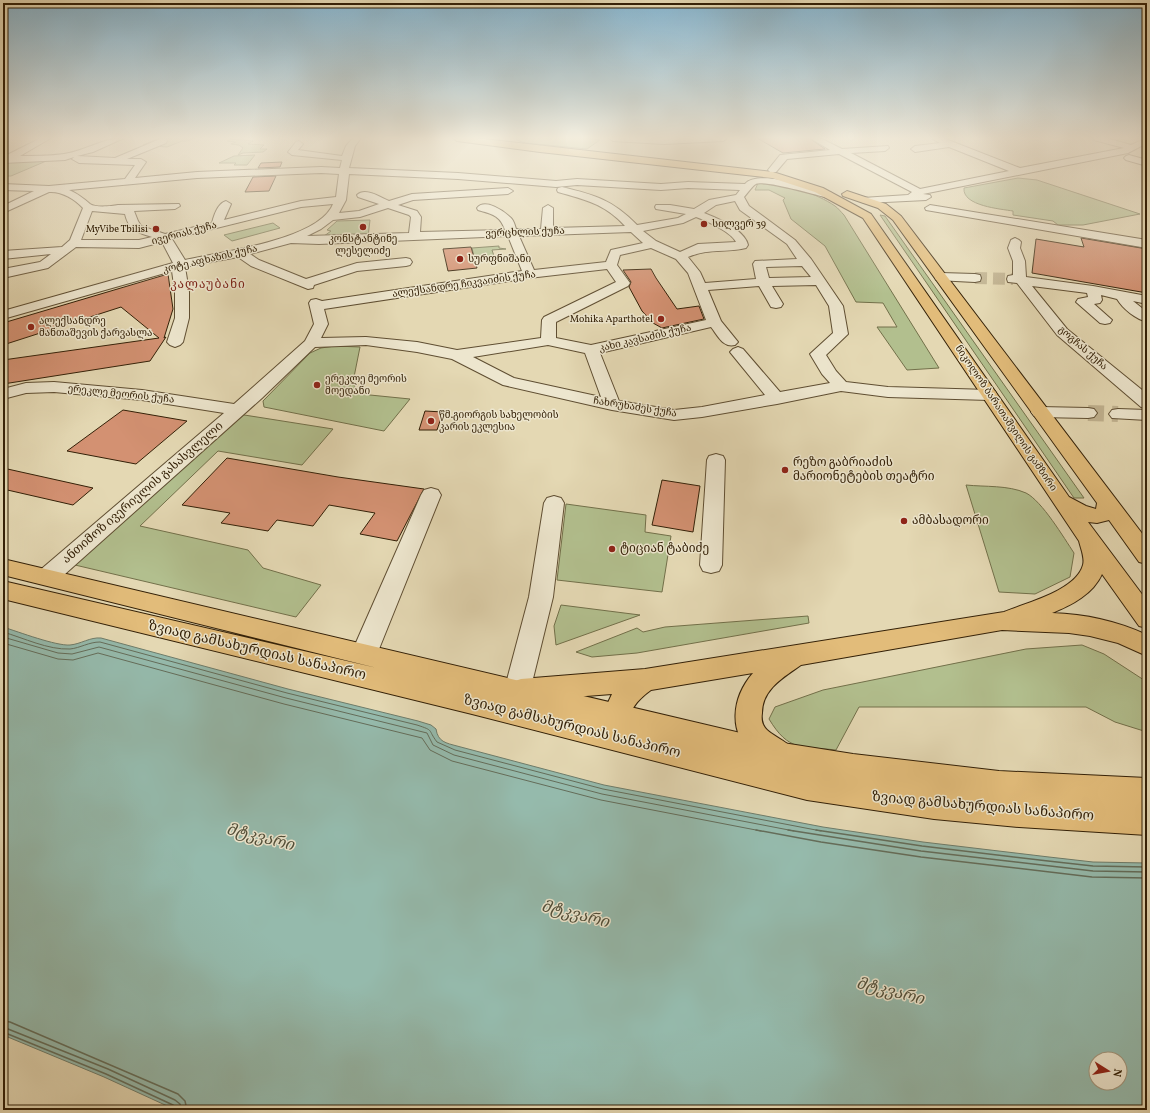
<svg xmlns="http://www.w3.org/2000/svg" width="1150" height="1113" viewBox="0 0 1150 1113" font-family="Vollkorn,'Noto Serif Georgian',serif">
  <rect width="100%" height="100%" fill="#e4d8b3"/>
  <filter id="stains"><feTurbulence type="fractalNoise" baseFrequency=".005" numOctaves="4"/><feColorMatrix values="0 0 0 0 .2 0 0 0 0 .09 0 0 0 0 .02 0 0 0 .5 -.17"/></filter>
  <radialGradient id="worn" r=".72"><stop offset=".6" stop-color="#630" stop-opacity="0"/><stop offset="1" stop-color="#630" stop-opacity=".3"/></radialGradient>
  <path fill="#b2bf8e" stroke="#72704a" d="M160,138H195L187,141H182L167,147L143,145Z
    M515,138H587L600,140L587,149L526,143L519,141Z
    M230,139L253,141L248,144L264,145L260,149H267L263,152L243,153L238,155L243,148L239,145L231,144L236,142L227,141Z
    M255,155L247,165H234L236,163H219L234,156Z
    M51,159L11,176H3V161Z
    M1018,178L1037,180L1140,214L1083,225H1058L1053,221L1013,215V211C1001,209 962,206 964,188Z
    M758,183C779,180 818,194 835,206C838,208 841,212 844,215L939,368L907,370L877,327H897L883,303L856,302L825,246L791,219L783,200L785,198L769,190H755Z
    M880,215L885,216L1084,498H1074Z
    M370,220L368,237L320,239L331,231L327,230L337,221Z
    M273,223L280,228L232,241L224,235Z
    M499,246V248L506,249L492,250L495,259L475,261L472,248Z
    M335,346L360,347L353,382L356,389L370,395L410,399L384,431L264,407L263,401L310,353L321,348Z
    M238,414L333,429L302,465L218,451L140,526L248,550L263,568L321,585L296,617L75,565Z
    M966,485C985,487 1008,485 1026,493C1042,501 1064,538 1074,553L1070,577L1035,594L999,592Z
    M566,504L646,515L645,532L671,536L662,592L557,580Z
    M561,605L640,615L556,645L554,626Z
    M808,616L809,623L637,653L592,657L576,652L637,628L643,632L665,627Z
    M1082,645L1104,654L1147,682V732L1115,722L1086,707H859L836,750C801,746 789,752 769,719L775,707L823,690L1026,649Z"/>
  <path fill="#95baac" stroke="#6e7c6a" fill-rule="evenodd" d="M3,627C19,632 56,646 70,645C81,644 90,637 101,638L288,689L418,721L431,725L436,729C438,742 446,743 457,746L604,785L823,827L923,842L1049,857L1093,862L1147,863V1110H176L104,1077L3,1035ZM1096,1059H1120V1083H1096Z"/>
  <g fill="none" stroke-linecap="round" stroke-linejoin="round">
    <path stroke="#646d5a" stroke-width="1" d="M3,632C24,638 48,650 70,649C80,648 89,642 100,642L287,693L417,725C435,731 427,729 437,742L455,750L603,789L821,831
      M3,637L58,653L72,654L99,647L286,698L427,733L433,745L454,755L602,794L794,831
      M3,643L58,659L73,660L98,653L284,704L422,738L430,750L452,761L601,800L761,831"/>
    <path stroke="#646d5a" stroke-width="1.5" d="M756,830L821,842L921,857L1092,877L1147,878
      M788,830L921,851L1093,871L1147,872
      M816,830L922,846L1048,861L1093,866L1147,867
      M3,1021L10,1022L178,1094L185,1101L187,1110
      M3,1027L108,1069L175,1100L180,1104L181,1110
      M3,1032L106,1074L173,1105L176,1110"/>
  </g>
  <path fill="#d39172" stroke="#332007" d="M757,138H809L825,149L783,153Z
    M282,162L280,167L258,168L261,163Z
    M276,176L269,191L245,192L253,177Z
    M1081,238L1147,249V293L1032,273L1036,239L1084,247Z
    M471,247L477,268L448,271L443,249Z
    M651,269L656,278L677,309L699,306L704,319L662,328L653,323L642,311L629,287L631,282L623,270Z
    M168,274L173,309L164,338L166,337L150,361L3,384V360L159,338L121,307L3,345V323Z
    M123,410L187,421L136,464L67,451Z
    M425,411L443,412L437,430H419Z
    M227,458L338,477L424,489L397,541L360,534L375,513L329,505L313,526L277,520L268,531L221,523L230,513L182,505Z
    M3,468L93,488L73,505L3,489Z
    M662,480L700,486L693,532L652,525Z"/>
  <g fill="none" stroke-linecap="round" stroke-linejoin="round">
    <path stroke="#c1b391" stroke-width="12" stroke-dasharray="12 6" stroke-linecap="butt" d="M975,278L1013,279"/>
    <path stroke="#c1b391" stroke-width="16" stroke-dasharray="16 8" stroke-linecap="butt" d="M1088,413L1118,414"/>
    <defs>
      <path id="minor" d="M41,138H51L20,156C35,156 50,156 64,154C85,151 103,138 124,138L93,152L77,156L115,158L160,139H166L167,141L166,143L127,159H141L146,162L135,178L197,172L321,167L340,168L342,160L292,155L288,152L296,142L299,141L303,144L298,150L342,156L346,146L353,138H361L355,146L349,168L458,173L556,181L577,179L661,184L688,182L745,184C758,169 813,188 832,193L833,195L832,197L828,198C816,195 765,180 756,184C753,185 747,194 744,197L749,206L795,240L811,259L843,306L848,334L826,355L836,371L846,382L888,387L989,390L995,391L997,395L995,399L989,400L888,397L841,391L777,404L702,417L674,420L612,410L503,385L452,359L417,352L366,345L315,347L262,398L55,583L47,585L39,583L36,577L39,571L224,413L142,400L54,392L26,393L3,399V389L26,383L54,382L142,390L234,404L305,341L314,324L309,303L311,300L316,299L322,301L522,271L508,236L319,244L291,243L250,254L259,260L306,279L357,263L406,258L410,259L412,262L410,265L406,266L357,271L314,285L313,288L308,289L251,266L238,257L185,267L189,292V318L183,342L180,345L175,347L170,345L167,342L175,318V292L172,271L3,319V311L173,263L162,242L139,248L76,247L48,268L3,278V269L40,262L51,254L3,259V251L62,247L70,240L83,208C75,199 61,191 49,192L3,213V206L34,191L3,190V184L49,186L125,179L135,165L79,163L72,159L74,157L65,160L3,163V157ZM321,173L339,174L336,197L301,201L224,220L231,204L226,201C218,203 214,215 212,223L165,234L141,226L138,221L134,211L175,209L180,206L179,204L118,205C112,206 96,208 90,204C83,198 78,194 69,190L197,178ZM349,174L458,179L556,187L577,185L661,190L688,188L740,190L736,195L709,200L694,209L670,205H656L655,207L656,209L686,214L678,218L637,225C613,200 595,195 562,187L558,188L557,190L558,192C586,200 605,204 625,226L553,228V208L548,205L543,208L541,229H516C515,226 514,221 511,218C504,211 485,198 477,208L478,210C492,214 500,215 505,230L420,232L421,217L417,211L398,205L413,200L508,194L513,191L508,188L412,194L389,201C380,197 365,187 357,195L358,197L379,204L359,211L339,213L346,200ZM735,201L740,210L787,244L797,259L755,261L753,264L756,279L705,283L700,272L688,257C709,248 725,253 746,248L748,245C745,230 717,218 704,213L716,205ZM333,204C319,240 220,252 185,260L172,239L301,207ZM388,208L409,215L411,217L409,233L307,236L321,229L333,220L360,217ZM92,211L125,214C129,231 137,232 152,237L139,240H81ZM696,217C707,221 731,232 736,242L698,244L680,252L656,241L643,231L683,223ZM631,232L643,243L611,250L606,262L534,270L519,236ZM651,248L676,259L688,273L706,320L591,345L556,338V322L628,286L630,283L617,265L620,255ZM802,266L811,277L769,278L766,267ZM607,269L616,282L544,317L542,320L541,338L457,350L417,342L366,337L321,338L328,324L324,309L529,278ZM816,285L829,306L833,333L810,354L822,374L830,383L780,392L743,349L738,347L733,349L730,352L765,395L702,407L674,410L619,401L600,353L711,327C718,336 723,348 735,345L738,342L721,321L708,290L759,286L771,307L776,308L781,307L783,304L772,286ZM548,345L585,353L601,397L514,378L473,357Z
        M609,138H727L723,141L664,144L613,141Z
        M810,138H820L842,149L888,146L889,148L885,151L851,153L920,189L1009,171L949,147L915,152L911,149L915,146L940,143L931,138H943L1020,168L1124,148L1094,140L1093,138H1106L1131,145L1147,138V143L1128,153L923,194L930,195L931,197L926,200L866,203L862,202L861,200L862,198L908,195L912,192L839,154L787,159L776,172H770L768,170L780,155L830,150Z
        M1129,155L1147,160V166L1126,160L1124,158L1126,156Z
        M930,205L1147,240V248L926,210L925,208Z
        M1015,238L1019,240L1021,242L1020,248L1025,261L1026,277L1093,286L1147,296V304L1133,301L1147,312V322C1136,319 1123,309 1117,299L1101,295L1102,300L1100,303L1094,304L1112,320L1110,323L1105,324L1100,323L1076,302L1078,299L1088,297L1087,293L1032,286L1067,329L1147,394V408L1141,407L1057,335L1017,283L1008,282L1007,279L1008,276L1013,275V261L1008,248L1011,240Z
        M941,273L975,274L980,275L981,278L980,281L975,282L936,280L935,277L936,274Z
        M1040,407L1088,408L1094,409L1097,413L1094,417L1088,418L1040,417L1034,416L1031,412L1034,408Z
        M1118,409L1147,410V420L1112,418L1109,414L1112,410Z
        M716,454L723,456L725,460L722,565L719,571L711,573L703,571L700,565L707,460L709,456Z
        M431,488L438,490L441,495L377,654L373,661L364,664L355,661L351,654L421,495L424,490Z
        M554,496L561,498L564,503L553,597L530,691L526,699L517,702L508,699L504,691L529,597L544,503L547,498Z"/>
      <path id="major" d="M453,138H476L773,172L823,188L871,214L1069,497L1086,506L1096,509L1097,503L893,220L878,208L843,196L842,194L847,191L886,204L901,216L1147,540V564L1139,562L1109,520L1097,523L1088,522L1147,601V628L1139,626L1102,574C1093,594 1072,605 1052,613C1085,614 1117,621 1147,635V656L1118,643L1090,636L1069,633L1002,630L801,665C784,677 762,689 762,713C761,720 762,725 767,730C772,735 787,742 789,746C791,748 792,751 793,754L789,763L779,767C771,764 761,761 754,755C727,733 732,697 753,673L651,690C626,708 631,718 620,743L610,747L600,743L596,734L605,709L612,694L521,701L512,698L508,690L512,682L521,679L645,669L1004,612C1025,603 1076,591 1083,565C1085,558 1081,549 1079,541L863,218L815,192L772,178L540,152L457,141Z"/>
      <path id="highway" d="M3,559L783,743L853,754L999,771L1147,778V835L1019,827L934,819L807,800L472,714L3,599V581L377,668L3,575Z"/>
    </defs>
    <use href="#minor" stroke="#5f4e32" stroke-width="2"/>
    <use href="#major" stroke="#332007" stroke-width="2"/>
    <use href="#highway" stroke="#332007" stroke-width="2"/>
    <use href="#minor" fill="#ede6ce" fill-rule="evenodd"/>
    <use href="#major" fill="#e2bc7a" fill-rule="evenodd"/>
    <use href="#highway" fill="#e2bc7a" fill-rule="evenodd"/>
  </g>
  <linearGradient id="sky" x2="0" y2="1"><stop stop-color="#87b6d0"/><stop offset="0.47" stop-color="#f3eddd"/><stop offset="1" stop-color="#f3eddd" stop-opacity="0"/></linearGradient>
  <rect width="1150" height="294" fill="url(#sky)"/>
  <g fill="#8f2418" stroke="#ede6ce" stroke-width="1.5">
    <circle cx="704" cy="224" r="4"/>
    <circle cx="363" cy="227" r="4"/>
    <circle cx="156" cy="229" r="4"/>
    <circle cx="460" cy="259" r="4"/>
    <circle cx="661" cy="319" r="4"/>
    <circle cx="31" cy="327" r="4"/>
    <circle cx="317" cy="385" r="4"/>
    <circle cx="431" cy="421" r="4"/>
    <circle cx="785" cy="470" r="4"/>
    <circle cx="904" cy="521" r="4"/>
    <circle cx="612" cy="549" r="4"/>
  </g>
  <g text-anchor="middle" dominant-baseline="central" stroke-width="3" stroke-linejoin="round" paint-order="stroke">
    <g font-size="10" fill="#332007" stroke="#ede6ce" text-anchor="start">
      <text x="712" y="224">სილვერ 39</text>
      <text x="148" y="229" text-anchor="end">MyVibe Tbilisi</text>
      <text x="363" y="239" text-anchor="middle">კონსტანტინე<tspan x="363" dy="12">ლესელიძე</tspan></text>
      <text x="468" y="259">სურფნიშანი</text>
      <text x="653" y="319" text-anchor="end">Mohika Aparthotel</text>
      <text x="39" y="321">ალექსანდრე<tspan x="39" dy="12">მანთაშევის ქარვასლა</tspan></text>
      <text x="325" y="379">ერეკლე მეორის<tspan x="325" dy="12">მოედანი</tspan></text>
      <text x="439" y="415">წმ.გიორგის სახელობის<tspan x="439" dy="12">კარის ეკლესია</tspan></text>
    </g>
    <g font-size="10" fill="#332007" stroke="#ede6ce">
      <text transform="translate(525 232) rotate(-2)">ვერცხლის ქუჩა</text>
      <text transform="translate(184 233) rotate(-15)">ივერიას ქუჩა</text>
      <text transform="translate(210 259) rotate(-13)">კოტე აფხაზის ქუჩა</text>
      <text transform="translate(464 284) rotate(-8)">ალექსანდრე ჩიკვაიძის ქუჩა</text>
      <text transform="translate(645 338) rotate(-13)">კახი კავსაძის ქუჩა</text>
      <text transform="translate(1083 348) rotate(41)">გოგჩას ქუჩა</text>
      <text transform="translate(121 394) rotate(6)">ერეკლე მეორის ქუჩა</text>
      <text transform="translate(635 407) rotate(9)">ჩახრუხაძეს ქუჩა</text>
      <text transform="translate(1006 418) rotate(56)">ნიკოლოზ ბარათაშვილის გამზირი</text>
    </g>
    <g font-size="12" letter-spacing="1" fill="#7a1f14" stroke="#ede6ce">
      <text x="208" y="285">კალაუბანი</text>
    </g>
    <g font-size="12" fill="#332007" stroke="#ede6ce" text-anchor="start">
      <text x="793" y="463">რეზო გაბრიაძის<tspan x="793" dy="14">მარიონეტების თეატრი</tspan></text>
      <text x="912" y="521">ამბასადორი</text>
      <text x="620" y="549">ტიციან ტაბიძე</text>
    </g>
    <g font-size="12" fill="#332007" stroke="#ede6ce">
      <text transform="translate(143 493) rotate(-41)">ანთიმოზ ივერიელის გასასვლელი</text>
    </g>
    <g font-size="14" fill="#332007" stroke="#ede6ce">
      <text transform="translate(257 651) rotate(13)">ზვიად გამსახურდიას სანაპირო</text>
      <text transform="translate(572 727) rotate(14)">ზვიად გამსახურდიას სანაპირო</text>
      <text transform="translate(983 807) rotate(5)">ზვიად გამსახურდიას სანაპირო</text>
    </g>
    <g font-size="16" font-style="italic" fill="#504e39" stroke="#ede6ce">
      <text transform="translate(260 838) rotate(14)">მტკვარი</text>
      <text transform="translate(575 915) rotate(14)">მტკვარი</text>
      <text transform="translate(890 992) rotate(14)">მტკვარი</text>
    </g>
  </g>
  <rect width="1150" height="1113" fill="none" stroke="#e4d8b3" stroke-width="16"/>
  <rect x="4" y="4" width="1142" height="1105" fill="none" stroke="#332007" stroke-width="2"/>
  <rect x="8" y="8" width="1134" height="1097" fill="none" stroke="#332007"/>
  <g transform="translate(1108 1071) rotate(101)"><circle r="19" fill="#ede6ce" stroke="#a3977e"/>
  <path d="M0-3L7 15L0 10L-7 15Z" fill="#8f2418"/>
  <text y="-6" font-size="11" font-weight="bold" text-anchor="middle" fill="#332007">N</text>
  </g>
  <rect width="100%" height="100%" filter="url(#stains)"/>
  <rect width="100%" height="100%" fill="url(#worn)"/>
</svg>
